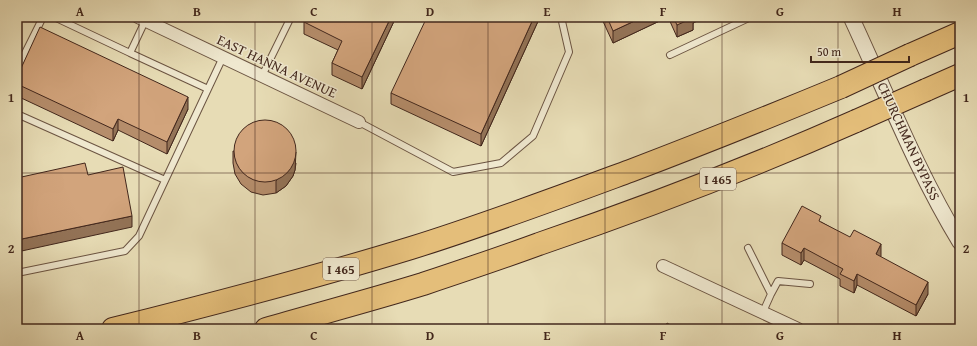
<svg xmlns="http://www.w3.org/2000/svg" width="977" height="346" viewBox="0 0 977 346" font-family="'Gentium Book Plus',serif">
  <rect width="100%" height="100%" fill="#e7dcb5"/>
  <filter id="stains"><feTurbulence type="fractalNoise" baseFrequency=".005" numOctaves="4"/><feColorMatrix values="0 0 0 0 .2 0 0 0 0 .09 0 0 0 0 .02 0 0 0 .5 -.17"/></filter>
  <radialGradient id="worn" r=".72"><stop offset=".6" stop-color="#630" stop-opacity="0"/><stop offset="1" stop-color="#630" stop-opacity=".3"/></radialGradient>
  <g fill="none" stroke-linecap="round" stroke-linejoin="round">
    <defs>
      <path id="service" d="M54,17L130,53L146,19
        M130,53L208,89
        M670,55L751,17
        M17,69L43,17
        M262,76L291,17
        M17,114L165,180
        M359,122L453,172L501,163L533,136L569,52L561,17
        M748,248L771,294L763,312
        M17,273L125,251L139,236L223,57
        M771,294L778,281L810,284"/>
      <path id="minor" d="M138,17L359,122
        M663,266L798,329"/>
      <path id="tertiary" d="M851,17C886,92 917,172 960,242"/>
      <path id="motorway" d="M910,55L960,33
        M926,90L960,75
        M113,329C213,304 313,278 411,248C485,225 557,198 630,171C701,144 771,116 841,87
        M266,329C318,314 371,300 423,284C462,271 501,258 539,244C647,207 752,167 856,121"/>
    </defs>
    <use href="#service" stroke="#6b5442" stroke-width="8"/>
    <use href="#minor" stroke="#6b5442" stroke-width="14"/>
    <use href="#tertiary" stroke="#6b5442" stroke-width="17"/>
    <use href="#motorway" stroke="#42271c" stroke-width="24"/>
    <use href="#service" stroke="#efe8cf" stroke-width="6"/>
    <use href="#minor" stroke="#efe8cf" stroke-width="12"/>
    <use href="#tertiary" stroke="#efe8cf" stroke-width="15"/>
    <use href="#motorway" stroke="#e4be7a" stroke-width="22"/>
    <defs>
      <path id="motorway-bridge" d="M841,87L910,55
        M856,121L926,90"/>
    </defs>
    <use href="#motorway-bridge" stroke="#42271c" stroke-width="24" stroke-linecap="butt"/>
    <use href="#motorway-bridge" stroke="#e4be7a" stroke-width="22"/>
  </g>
  <path fill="#b58d6b" stroke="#42271c" d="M307,17H396L362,89L332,75V63L338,50L304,34V22Z
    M540,17L481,146L391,104V93Z
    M601,17H705L693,23V30L677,37L668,17L613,43Z
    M17,77L188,109L167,154L118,130L113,141L17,96Z
    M233,151L296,163L295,170L293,176L286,186L276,193L263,195L251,192L241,184L235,174L233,163Z
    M821,222L881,256L880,257L928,294L916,316L857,285L854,293L840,286V279L804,260L801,265L782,255V243Z"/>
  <path fill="#937357" stroke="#42271c" d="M391,17H396L362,89V77Z
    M534,17H540L481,146V134Z
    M643,17H668L613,43V31Z
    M690,17H705L693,23V30L677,37V25Z
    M188,97V109L167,154V142Z
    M118,119V130L113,141V129Z
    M296,152L295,170L293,176L286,186L276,193V181Z
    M132,216V227L17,252V240Z
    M881,244V256L876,266V254Z
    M804,248V260L801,265V253Z
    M857,274V285L854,293V281Z
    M928,282V294L916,316V305Z"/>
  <path fill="#d2a47c" stroke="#42271c" d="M307,17H391L362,77L332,63L342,41L304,22Z
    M427,17H534L481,134L391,93Z
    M607,17H643L613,31Z
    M673,17H692L693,18L677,25Z
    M40,27L188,97L167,142L118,119L113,129L17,84V77Z
    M234 151a31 31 0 1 1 62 0a31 31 0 1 1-62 0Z
    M85,163L88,175L123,167L132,216L17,240V178Z
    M802,206L821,216L819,221L850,237L854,230L881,244L876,254L928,282L916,305L857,274L854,281L840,274L843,269L804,248L801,253L782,243Z
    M667,323L676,328V329H664Z"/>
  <path fill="none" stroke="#42271c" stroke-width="1" stroke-opacity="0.55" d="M139,17V329M255,17V329M372,17V329M488,17V329M605,17V329M722,17V329M838,17V329M17,173H960"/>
  <g text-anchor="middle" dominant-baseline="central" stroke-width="3" stroke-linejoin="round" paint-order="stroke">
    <g fill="#efe8cf" stroke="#766152" stroke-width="1">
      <rect x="700" y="168" width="36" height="22" rx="3"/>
      <rect x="323" y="258" width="36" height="22" rx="3"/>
    </g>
    <g font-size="13" font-weight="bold" fill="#42271c">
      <text x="718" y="179">I 465</text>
      <text x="341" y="269">I 465</text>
    </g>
    <g font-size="14" fill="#42271c" stroke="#efe8cf">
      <text transform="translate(277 66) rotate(25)">EAST HANNA AVENUE</text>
      <text transform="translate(909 141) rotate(65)">CHURCHMAN BYPASS</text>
    </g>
  </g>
  <rect width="977" height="346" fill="none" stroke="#e7dcb5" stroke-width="44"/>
  <path d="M811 56v6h98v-6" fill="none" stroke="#42271c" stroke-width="2"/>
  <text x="817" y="56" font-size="12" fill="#42271c" stroke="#efe8cf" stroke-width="3" paint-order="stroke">50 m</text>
  <rect x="22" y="22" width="933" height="302" fill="none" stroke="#42271c" stroke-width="1.5"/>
  <g font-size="13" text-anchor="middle" font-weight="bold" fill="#42271c">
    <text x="80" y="16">A</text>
    <text x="197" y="16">B</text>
    <text x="314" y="16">C</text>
    <text x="430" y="16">D</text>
    <text x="547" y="16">E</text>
    <text x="663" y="16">F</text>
    <text x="780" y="16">G</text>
    <text x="897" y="16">H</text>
    <text x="11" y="102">1</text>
    <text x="966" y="102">1</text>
    <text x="11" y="253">2</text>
    <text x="966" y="253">2</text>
    <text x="80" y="340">A</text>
    <text x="197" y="340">B</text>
    <text x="314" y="340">C</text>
    <text x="430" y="340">D</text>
    <text x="547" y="340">E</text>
    <text x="663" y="340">F</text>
    <text x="780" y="340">G</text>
    <text x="897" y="340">H</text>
  </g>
  <rect width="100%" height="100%" filter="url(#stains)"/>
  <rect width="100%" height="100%" fill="url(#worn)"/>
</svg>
